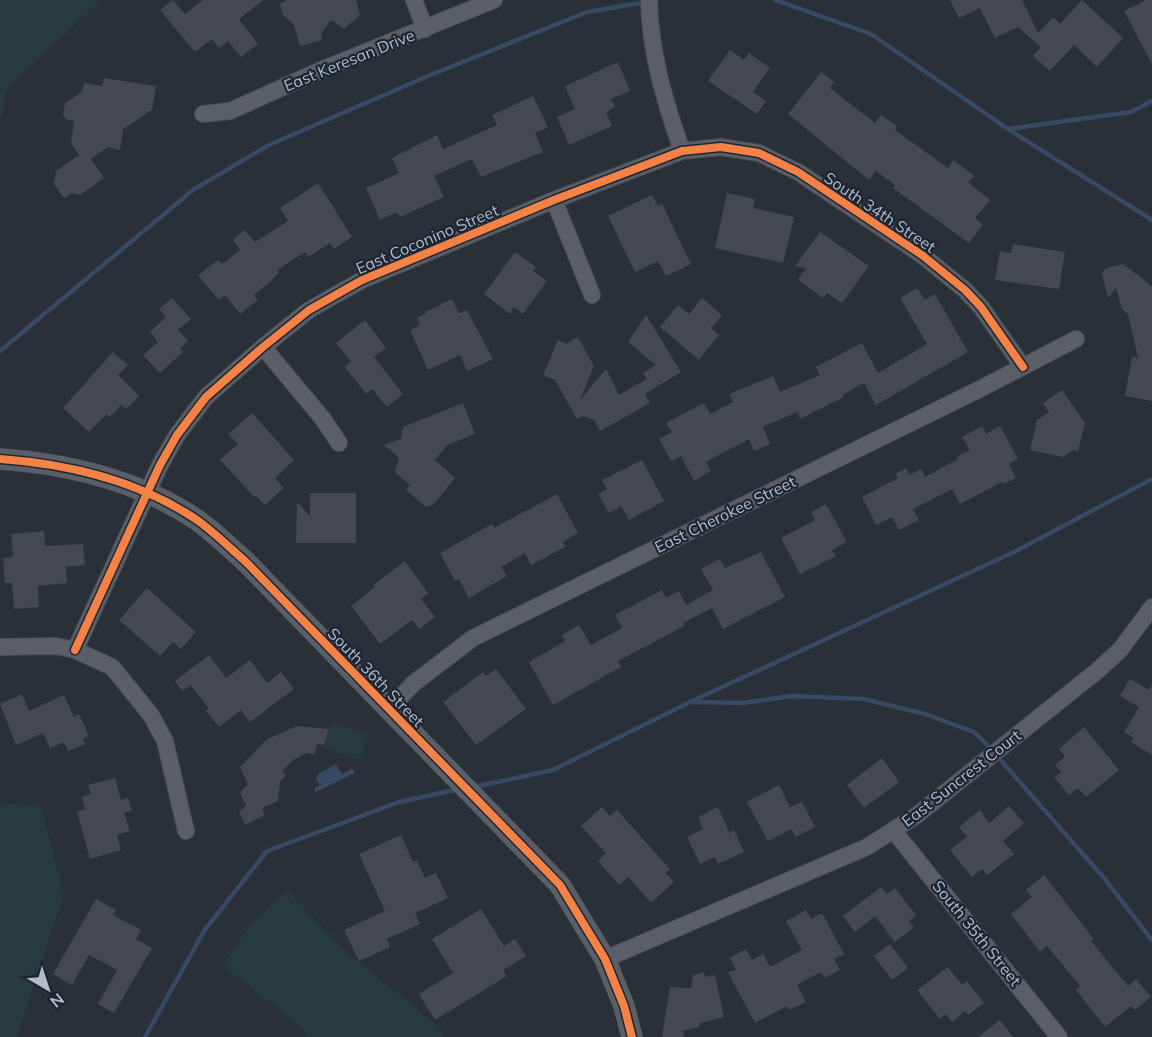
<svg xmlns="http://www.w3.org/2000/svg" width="1152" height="1037" viewBox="0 0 1152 1037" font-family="Mulish,sans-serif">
  <rect width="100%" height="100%" fill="#2a3038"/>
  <path fill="#273a3e" d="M0,0H101L8,87L0,122Z
    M332,722L369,735L360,760L323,748Z
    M0,803L41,806L64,895L17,1037H0Z
    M288,891L345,951L439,1027L444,1037H307L297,1023L223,966L253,921Z"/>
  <path fill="#384963" d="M336,764L342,774L352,768L355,773L316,792L314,789L324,783L319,784L316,779L318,774Z"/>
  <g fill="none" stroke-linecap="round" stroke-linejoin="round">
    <path stroke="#384963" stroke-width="4.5" d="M775,0L871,34L1008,129L1152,220
      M1008,129L1131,112L1152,101
      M0,351L193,190L269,145L428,76L587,12L646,2
      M692,702L743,703L791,696L864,699L925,714L974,732L992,750
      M997,756L1104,878L1152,940
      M474,787L553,770L690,702L1014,552L1152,479
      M145,1037L204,931L267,851L399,802L459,789"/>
  </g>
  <path fill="#444950" d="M173,0L185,14L203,0H263L239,19L258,44L241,57L228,41L219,48L212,39L195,52L160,10Z
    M286,0H356L360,15L344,29L331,20L321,34L322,40L300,46L294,25L283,15L280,4Z
    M950,0H1022L1038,33L1053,17L1060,24L1082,0L1123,38L1097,67L1074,45L1050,71L1033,56L1041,47L1018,27L995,38L980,8L959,18Z
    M1146,0H1152V64L1124,11Z
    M730,50L744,60L749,53L770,68L753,92L766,101L757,114L708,81Z
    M618,62L630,91L611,99L615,107L606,112L612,126L569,145L557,117L575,109L565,86Z
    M821,72L834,82L830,88L875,123L881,115L897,126L895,130L948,168L954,160L974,176L968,182L990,200L975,218L983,225L969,243L893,188L895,185L876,171L869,180L788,114Z
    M104,78L156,86L152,110L123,129L120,150L108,147L91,159L104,178L80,195L72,193L64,198L54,184L56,171L79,155L71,143L74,121L67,120L63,115L65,103L82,92L84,83L102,86Z
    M533,96L548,127L535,133L543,152L481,177L472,159L434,176L444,197L400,217L397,212L380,220L366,188L399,173L392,158L437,135L443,149L497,125L492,115Z
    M318,183L352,237L334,249L330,243L308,257L305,252L277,270L279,272L269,283L254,295L258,300L240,314L225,295L219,300L198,275L218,260L222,264L240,250L233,240L245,230L255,242L288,221L280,208Z
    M727,193L755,199L753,208L794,217L783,263L715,248Z
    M652,195L658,206L662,204L691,264L666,276L658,261L635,272L608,216Z
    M820,232L869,266L842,303L827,293L823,298L798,280L806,268L795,266Z
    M1013,244L1065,252L1059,289L995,280L1000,251L1011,253Z
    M515,252L536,267L533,271L547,281L523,314L514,307L510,314L484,294Z
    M1123,264L1152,286V401L1125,396L1132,357L1138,358L1128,314L1122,309L1116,288L1108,298L1102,273L1106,268Z
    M917,288L925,300L935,294L968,352L876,405L864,383L842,395L844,397L800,419L797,412L763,427L770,444L754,451L749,439L706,462L711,471L694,481L681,456L671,461L659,439L672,432L666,423L704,403L710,414L733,402L729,394L773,376L780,392L820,375L816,367L862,343L878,373L927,344L900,298Z
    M172,298L191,319L178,330L188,341L180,349L183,352L160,373L143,355L158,342L150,332L166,317L159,309Z
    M702,298L722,315L711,328L719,335L699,360L660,327L678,305L689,314Z
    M452,299L459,313L467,310L493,359L467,371L460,355L428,370L410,330L420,325L417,317L426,314L425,312Z
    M646,315L681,372L645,394L650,403L600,431L594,420L583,416L577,419L555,380L543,375L558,340L566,344L578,337L594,366L580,400L606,369L619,395L647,379L643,373L656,365L628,342Z
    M365,320L386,348L374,357L403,394L387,407L372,389L366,394L345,367L351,362L336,343Z
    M113,352L128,365L118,375L139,396L126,409L121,405L110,417L107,414L89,432L63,408Z
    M1062,390L1085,423L1078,451L1073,450L1063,457L1030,450L1037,420L1049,412L1043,403Z
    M463,403L475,434L447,445L435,460L455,478L434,504L426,507L406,490L410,485L395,472L399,458L384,445L401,439L403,427Z
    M252,413L294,460L275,478L284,488L265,505L256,496L254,497L220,460L238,444L228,434Z
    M982,426L986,434L1000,426L1018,459L1009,464L1016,478L1003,484L1002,482L960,504L952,489L913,509L919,520L899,530L892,517L876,525L862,497L898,478L895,474L906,468L909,475L921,469L925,477L958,459L957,457L970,450L962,437Z
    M642,460L664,501L629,520L621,506L609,513L598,494L607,489L602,480Z
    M310,493H356V543H296L297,502L310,516Z
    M557,494L578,533L563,542L565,547L531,565L525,553L501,567L507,576L469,598L459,579L455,581L440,553L492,524L494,528Z
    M826,504L847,542L832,550L836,556L800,574L781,538L815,520L811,512Z
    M44,531L45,546L83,544L85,565L66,567L67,583L38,586L39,607L14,609L12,583H5L3,558L13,557L11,534Z
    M761,552L785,597L723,629L712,608L683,623L684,626L618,661L621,667L553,705L529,662L565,641L562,635L579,625L591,645L622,628L615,615L662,590L666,598L679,591L686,605L713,590L701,569L720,559L725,568Z
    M405,561L428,593L421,599L435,617L419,629L412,620L380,644L351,606L375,587L373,585Z
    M147,588L196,632L181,649L173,642L160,656L119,620Z
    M209,655L226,678L250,660L267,683L281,672L294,689L250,722L241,710L219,727L206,711L209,709L191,685L182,691L175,681Z
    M496,669L526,709L476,745L443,702L483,672L486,676Z
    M1130,679L1149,690L1152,685V755L1131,742L1134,738L1124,732L1139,707L1120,696Z
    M22,694L29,711L64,695L74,717L79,714L89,736L83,739L85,744L68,751L64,742L50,748L43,733L16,745L0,704Z
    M297,726L329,729L324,745L317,744L315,754L307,753L293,760L282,771L286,775L280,782L278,801L262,808L265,815L245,825L239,812L246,806L240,793L248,784L240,767L267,739Z
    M1084,727L1119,770L1086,797L1078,788L1069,795L1054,777L1061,772L1055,765L1065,757L1059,749Z
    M882,758L899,782L864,808L847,785Z
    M115,778L121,800L128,798L132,811L124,812L130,831L117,835L121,850L90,859L77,812L85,809L82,797L91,794L88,785Z
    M779,785L790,807L802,802L815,827L796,837L791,829L768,841L747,802Z
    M1009,806L1024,823L1003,841L1014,854L987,875L982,869L972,877L950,850L967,837L959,827L980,810L989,823Z
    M602,807L610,816L617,810L670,869L666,873L674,882L651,903L628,877L619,885L598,861L606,853L581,826Z
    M718,807L729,832L734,830L744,852L718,864L715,857L700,864L687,837L703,829L698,817Z
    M401,835L413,862L417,860L425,878L436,873L448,898L415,913L420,924L387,939L390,947L359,961L344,930L385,911L359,854Z
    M1044,875L1094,939L1091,941L1128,986L1136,979L1151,997L1135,1010L1131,1006L1105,1027L1076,990L1080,986L1062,964L1047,946L1040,952L1011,914L1032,897L1026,890Z
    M881,887L887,894L895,888L916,915L909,921L914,927L895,942L875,916L855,932L843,916Z
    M96,899L116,910L113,915L141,930L136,939L152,948L114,1013L98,1004L117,970L89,955L72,985L53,974Z
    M481,909L504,946L515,939L526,956L503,970L507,976L435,1020L419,994L453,973L432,939Z
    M806,910L811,919L822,913L844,954L834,959L840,970L824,978L821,972L797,985L806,1002L789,1010L787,1006L755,1023L728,972L736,970L730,958L746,949L752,960L763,954L770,967L802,950L786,921Z
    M890,944L908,968L892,980L874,956Z
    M948,967L962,985L967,981L984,1003L968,1015L965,1011L952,1022L946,1014L940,1019L917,990Z
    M704,972L705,977L715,975L724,1017L700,1023L699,1027L683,1031L684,1037H662L670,987L691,988L693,975Z
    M1000,1020L1013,1037H978Z"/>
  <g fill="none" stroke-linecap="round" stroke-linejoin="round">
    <defs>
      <path id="minor" d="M414,0L425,29
        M649,0C650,53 665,102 682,151
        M203,114L230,111L321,70L494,0
        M554,200L592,295
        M263,347L323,419L339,443
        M0,647L56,646L75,650L112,667L151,715L165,741L186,831
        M75,650L160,465L177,435L206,397L263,347L309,310L362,280L554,200L682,151L721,147L759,153L798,172L922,255L965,290L981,307L1023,367
        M388,710L414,683L473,638L980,389L1076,339
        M893,830L1059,1037
        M605,959L867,847L917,815L1097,671L1120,650L1152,607"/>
      <path id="tertiary" d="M0,459C70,464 138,480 197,520C214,532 230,548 246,562L560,885L605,959L624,1006L632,1037"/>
    </defs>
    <use href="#minor" stroke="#484c53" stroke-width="18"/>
    <use href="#tertiary" stroke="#484c53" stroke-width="22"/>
    <use href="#minor" stroke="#5a5e66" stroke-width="16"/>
    <use href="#tertiary" stroke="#5a5e66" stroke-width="21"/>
    <defs>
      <path id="cycleway" d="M0,459C70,464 138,480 197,520C214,532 230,548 246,562L560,885L605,959L624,1006L632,1037
        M75,650L160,465L177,435L206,397L263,347L309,310L362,280L554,200L682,151L721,147L759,153L798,172L922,255L965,290L981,307L1023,367"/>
    </defs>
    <use href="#cycleway" stroke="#1d2633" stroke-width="11"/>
    <use href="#cycleway" stroke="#f48246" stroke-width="8"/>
  </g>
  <g text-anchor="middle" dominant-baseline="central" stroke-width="4.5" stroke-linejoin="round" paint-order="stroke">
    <g font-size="16" fill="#b4bcc9" stroke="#1d2633">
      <text transform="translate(349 60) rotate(-22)">East Keresan Drive</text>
      <text transform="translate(880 212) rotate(34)">South 34th Street</text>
      <text transform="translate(427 239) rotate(-23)">East Coconino Street</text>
      <text transform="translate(725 514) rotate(-26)">East Cherokee Street</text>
      <text transform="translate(376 677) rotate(46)">South 36th Street</text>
      <text transform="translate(961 778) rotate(-38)">East Suncrest Court</text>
      <text transform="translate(977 933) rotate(51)">South 35th Street</text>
    </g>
  </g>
  <g transform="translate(48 989) rotate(141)" stroke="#1d2633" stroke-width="4.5" paint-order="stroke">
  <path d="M0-4.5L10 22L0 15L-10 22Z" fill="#b4bcc9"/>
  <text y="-9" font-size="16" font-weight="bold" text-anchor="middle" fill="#b4bcc9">N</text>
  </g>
</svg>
